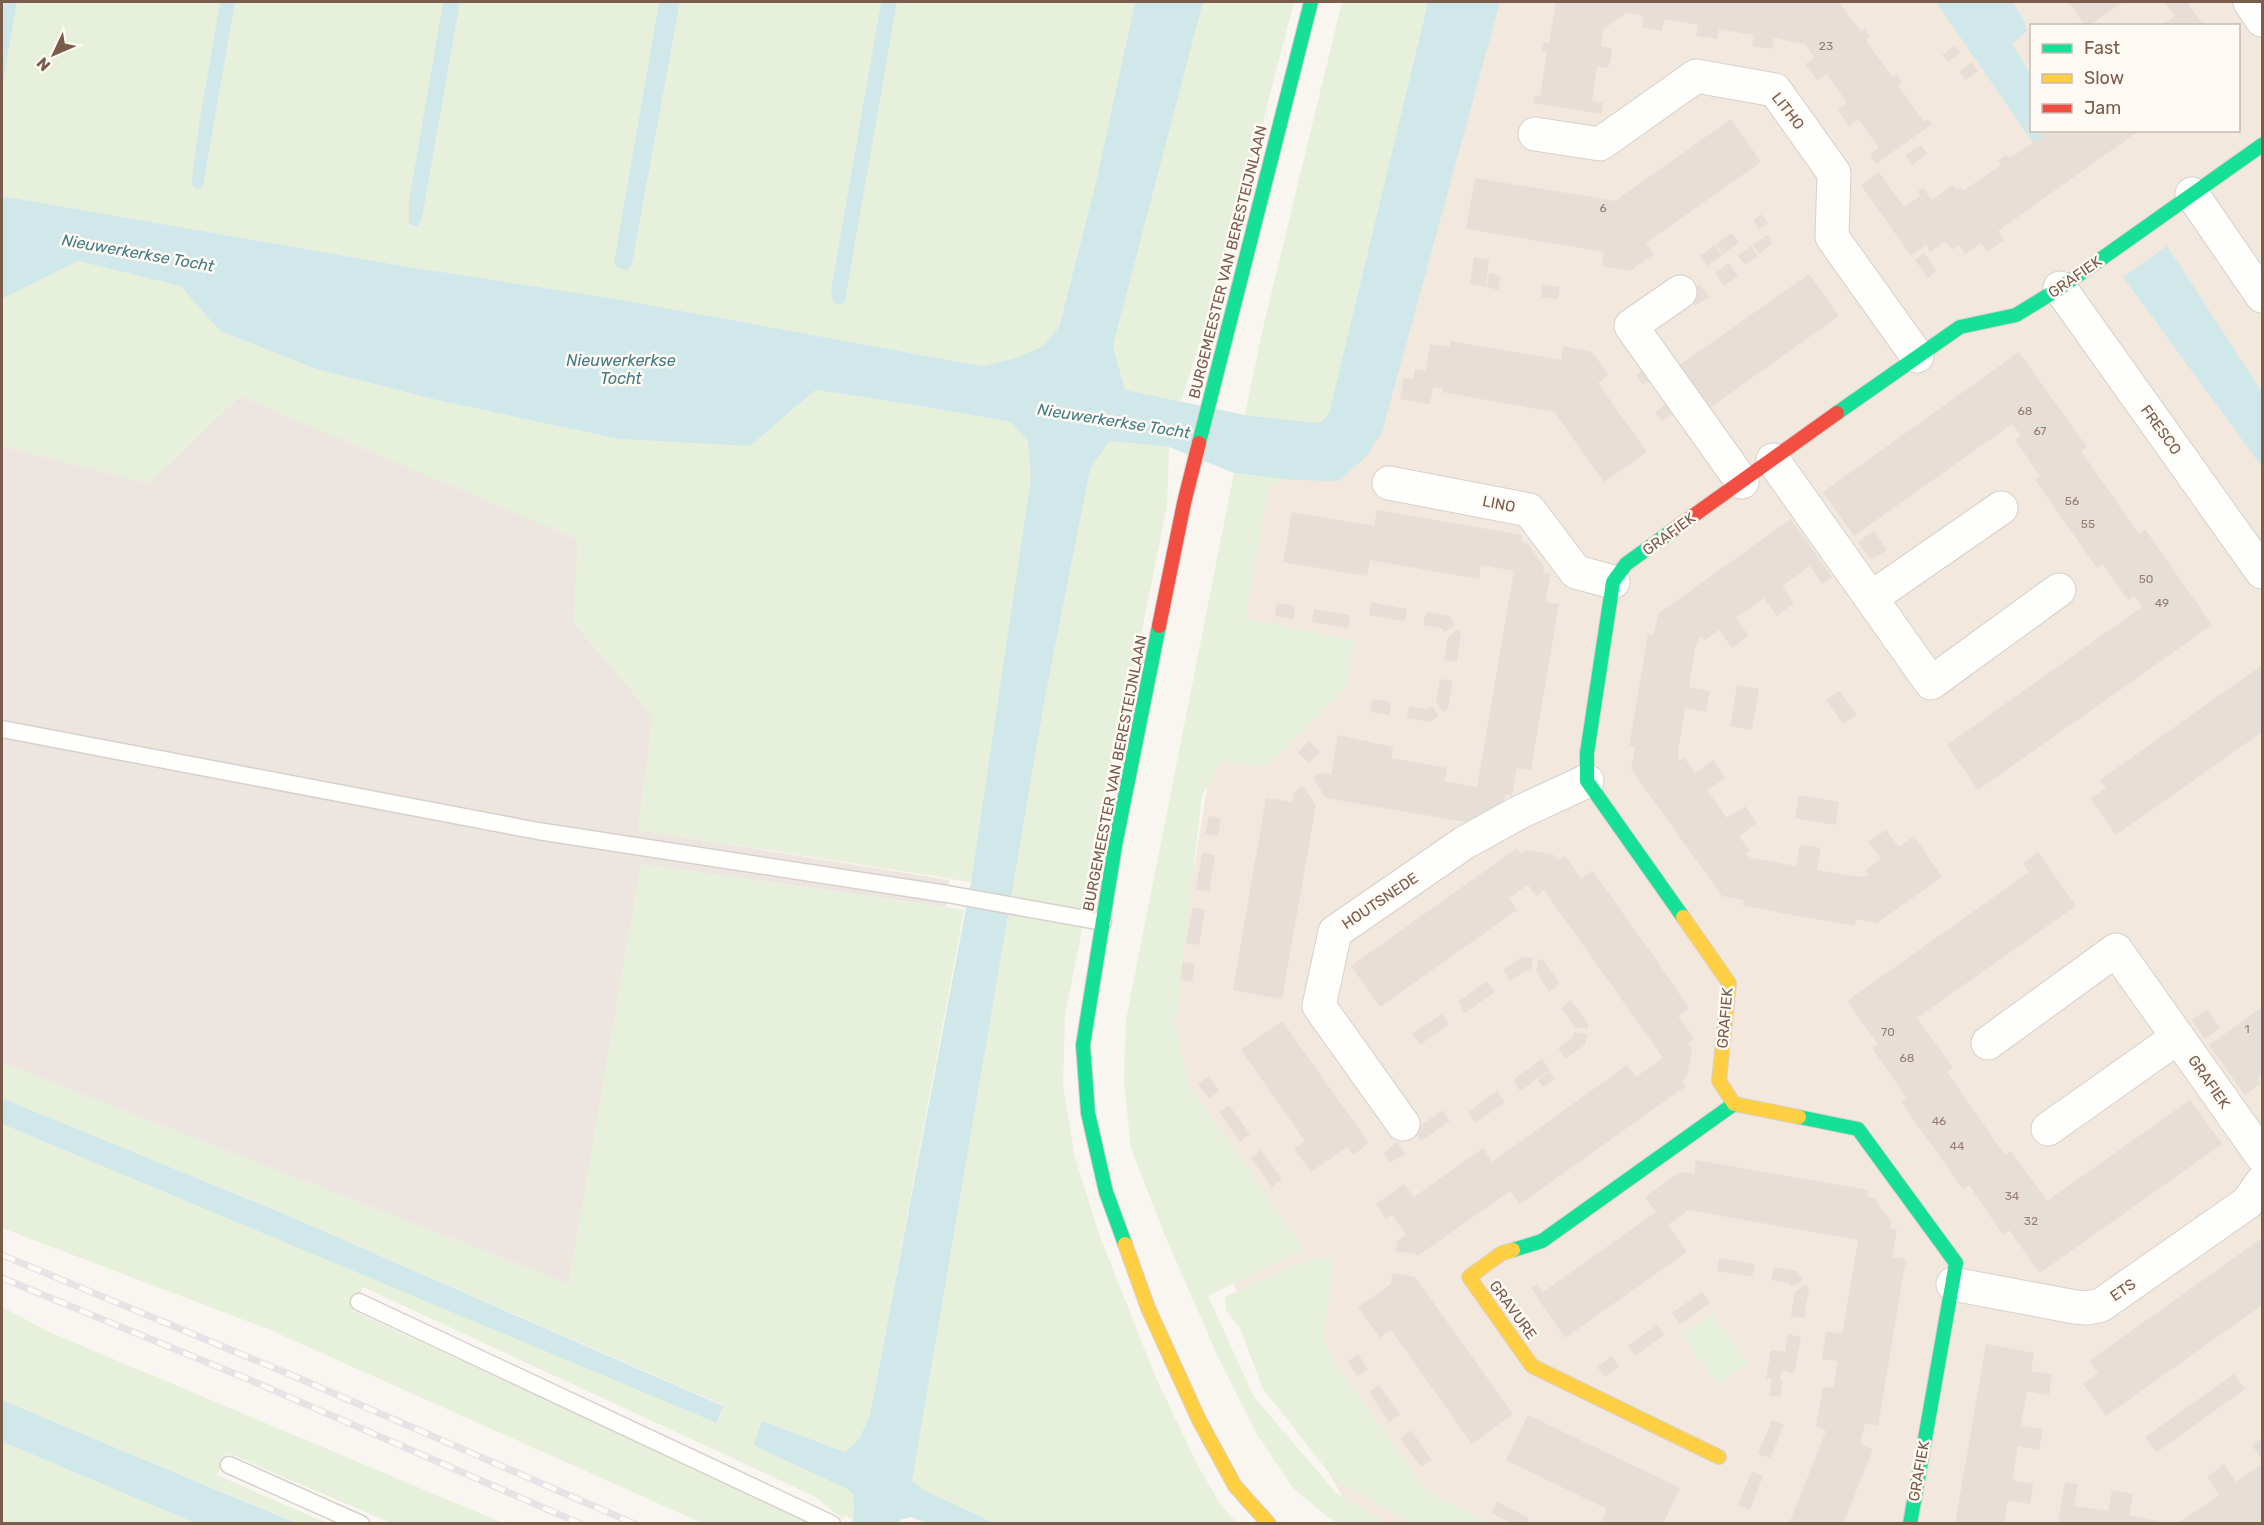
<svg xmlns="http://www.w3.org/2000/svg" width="2264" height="1525" viewBox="0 0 2264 1525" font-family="Rubik,sans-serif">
  <rect width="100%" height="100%" fill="#f9f5f0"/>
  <path fill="#f2e8de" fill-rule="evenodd" d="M1475,2H2262V1523H1357L1287,1397L1154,1116L1264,436L1354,444ZM2032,26H2238V130H2032Z"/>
  <path fill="#ede5e0" d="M240,396L578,539L574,623L653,716L638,830L949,880L945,907L641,864L569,1284L2,1063V446L149,483Z"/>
  <path fill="#e7f0db" d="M17,2H220L199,124L191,185L197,189L203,187L235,2H443L409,200V224L415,227L423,213L460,2H659L614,262L628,270L632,264L680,2H881L831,290L833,302L843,304L897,2H1135L1096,182L1059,327L1043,346L1018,358L982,366L616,299L403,266L2,196V89Z
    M1203,2H1294L1237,222L1181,402L1125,391L1113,346Z
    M1342,2H1428L1329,413L1320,423L1245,415L1263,328Z
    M78,261L180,286L220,331L316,369L437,400L786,416L816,390L916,405L1011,422L1029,441L1031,477L971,882L638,830L653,716L574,623L578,539L240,396L149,483L2,446V299Z
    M1108,441L1169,447L1167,505L1065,1015L1063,1084L1074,1154L1100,1237L1156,1378L1197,1464L1220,1504L1237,1523H994L926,1491L912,1481L1045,698L1090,470Z
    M1234,473L1282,479L1268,490L1246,618L1355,641L1346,688L1266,767L1223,761L1202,795L1176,1024L1188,1084L1304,1249L1208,1296L1254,1397L1337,1494L1388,1523H1338L1329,1518L1293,1488L1258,1436L1218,1357L1164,1233L1131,1148L1124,1082L1126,1020Z
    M641,864L964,910L870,1415L859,1439L845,1452L762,1421L753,1444L847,1489L853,1494L854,1511L852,1519L844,1515L843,1519L814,1496L363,1287L353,1311L815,1523H702L268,1329L2,1228V1124L718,1423L723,1405L289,1216L2,1098V1063L569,1284Z
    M1334,1257L1324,1338L1337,1366L1428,1492L1491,1523H1411L1334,1479L1263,1389L1240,1328L1226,1310L1225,1297L1308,1260Z
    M2,1307L49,1332L503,1523H391L228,1453L217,1475L327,1523H298L2,1400Z
    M1712,1313L1748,1364L1717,1385L1681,1334Z
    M5,1443L195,1523H2V1444Z"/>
  <path fill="#d0e8ea" d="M2,2H17L2,89Z
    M220,2H235L203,187L197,189L191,185L199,124Z
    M443,2H460L423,213L418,227L409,224V200Z
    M659,2H680L632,264L628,270L617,268L614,262Z
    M881,2H897L845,300L843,304L837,305L833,302L831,290Z
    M1135,2H1203L1113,346L1125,390L1245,415L1320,423L1329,413L1428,2H1500L1382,432L1367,456L1338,481L1294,480L1234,473L1169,447L1109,441L1090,470L1045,698L912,1481L926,1491L994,1523H927L910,1517L900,1520L899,1523H852L854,1511L853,1494L847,1489L753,1445L762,1421L845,1452L859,1439L870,1415L971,882L1031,477L1028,441L1011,422L916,405L816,390L750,446L620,439L437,400L316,369L220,331L180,286L78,261L2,299V196L403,266L616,299L982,366L1017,358L1043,346L1059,327L1096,182Z
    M1936,2H2012L2023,18L2027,31L2012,44L2031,75L2032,130L2060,131L2036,147Z
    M2167,246L2262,392V467L2123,277Z
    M2,1098L289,1216L723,1406L717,1423L2,1124Z
    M2,1400L282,1517L298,1523H195L5,1443L2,1444Z"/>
  <path fill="#e6ded7" d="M1556,2H1839L1861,32L1865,29L1870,37L1866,40L1892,77L1896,74L1902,82L1898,85L1924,122L1928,119L1932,124L1876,164L1870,154L1879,148L1858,119L1849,127L1838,109L1847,103L1827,74L1817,81L1805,64L1815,58L1805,44L1774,38L1772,49L1752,46L1754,35L1719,29L1717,39L1696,36L1698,25L1664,19L1662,31L1642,27L1644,16L1626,13L1604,29L1601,46L1612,48L1611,58L1608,68L1597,66L1592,101L1603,103L1601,114L1533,103L1535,96L1540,97L1547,52L1542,51L1544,42L1549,43Z
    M2073,2H2123L2089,26H2085L2070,3Z
    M2164,2H2187L2204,26H2161L2175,16Z
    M1955,46L1961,53L1948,62L1942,55Z
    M1972,62L1978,71L1965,80L1959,72Z
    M1731,119L1761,162L1646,243L1654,254L1630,271L1602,266L1604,252L1466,229L1475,178L1615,201Z
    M2050,130H2140L1998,231L2004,240L1987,252L1981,243L1965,254L1959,245L1952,250L1946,241L1930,252L1926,245L1911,256L1861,185L1879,172L1904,207L1920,196L1918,191L1923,188L1932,200L1953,185L1957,190L1960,187L1963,191L2001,165L1998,161L2006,155L2009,159Z
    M1921,145L1927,154L1912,165L1905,155Z
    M1761,214L1768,223L1759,229L1753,220Z
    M1732,233L1739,243L1723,254L1716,244Z
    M1767,235L1772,243L1759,254L1753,245Z
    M1715,245L1722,255L1707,266L1700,256Z
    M1751,246L1758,256L1745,265L1738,256Z
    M1924,253L1937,271L1928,278L1915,260Z
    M1474,257L1489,259L1486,287L1470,284Z
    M1729,263L1738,276L1724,286L1715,273Z
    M1489,273L1501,276L1498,290L1487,287Z
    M1809,274L1839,316L1701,414L1671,371Z
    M1700,284L1709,297L1695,306L1685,294Z
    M1543,285L1560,287L1558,299L1541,297Z
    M1450,341L1561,360L1564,346L1592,352L1609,375L1598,383L1647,452L1604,482L1554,412L1442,392L1443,388L1433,387L1430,404L1400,399L1404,378L1413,379L1415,369L1426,371L1430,344L1450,347Z
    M2019,352L2087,447L2081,451L2139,534L2145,529L2212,625L1978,790L1947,745L2142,607L2134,596L2128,600L2102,564L2097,568L2035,480L2040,476L2015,440L2021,436L2012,424L1854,536L1823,492Z
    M1649,365L1656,376L1643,385L1636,375Z
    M1672,400L1679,410L1662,421L1655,412Z
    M1377,510L1522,535L1521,542L1527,543L1544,567L1543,573L1551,574L1545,602L1559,604L1531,770L1517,768L1512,796L1505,794L1504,801L1479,818L1473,817L1472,823L1326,798L1313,778L1320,773L1331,775L1338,735L1393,747L1391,758L1447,768L1444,781L1477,787L1514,571L1481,565L1479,579L1370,560L1367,576L1283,562L1292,512L1374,526Z
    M1791,519L1832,577L1822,584L1810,566L1782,586L1794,603L1777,616L1764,598L1736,618L1749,636L1732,648L1719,630L1704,641L1701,636L1696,643L1689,687L1710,691L1708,701L1706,712L1685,708L1678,752L1679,761L1684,757L1695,773L1713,760L1725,778L1707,790L1727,818L1745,806L1757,823L1739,836L1750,851L1745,854L1752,858L1796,866L1800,845L1811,846L1821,848L1817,870L1861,877L1869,876L1866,870L1881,859L1868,842L1886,830L1899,847L1914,836L1942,877L1877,923L1856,919L1855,926L1743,906L1744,900L1722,896L1631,769L1635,747L1629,746L1634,717L1648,634L1654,635L1658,614Z
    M1874,531L1887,550L1871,560L1858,542Z
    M1371,602L1407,609L1405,621L1369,615Z
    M1277,603L1295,606L1294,619L1275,616Z
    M1314,609L1350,615L1348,628L1312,622Z
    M1426,612L1449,616L1455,625L1444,632L1442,628L1423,625Z
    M1458,629L1461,633L1457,662L1444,660L1448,637Z
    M2262,665V732L2116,835L2091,799L2106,788L2100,780Z
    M1440,679L1453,681L1448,709L1444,713L1436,702Z
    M1737,685L1759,689L1752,730L1730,726Z
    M1839,691L1857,715L1843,724L1826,700Z
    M1373,699L1391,702L1389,715L1370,712Z
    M1409,706L1427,709L1432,706L1439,716L1431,722L1407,718Z
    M1309,741L1320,752L1309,763L1298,753Z
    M1302,786L1316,805L1282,999L1233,990L1266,798L1292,802L1294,792Z
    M1799,795L1839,802L1836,825L1795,818Z
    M1209,816L1221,818L1218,836L1205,834Z
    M1517,848L1520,854L1526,850L1554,855L1558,860L1565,856L1581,879L1592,870L1657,961L1689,1008L1678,1016L1694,1038L1688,1043L1692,1049L1687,1077L1682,1081L1686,1086L1520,1204L1510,1191L1419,1255L1396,1251L1397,1241L1406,1235L1392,1215L1386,1219L1376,1204L1404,1184L1414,1197L1483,1148L1492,1162L1627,1065L1636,1077L1663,1058L1544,890L1536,896L1528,885L1509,898L1517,910L1380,1007L1351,966Z
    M2038,852L2076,906L1917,1018L1953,1068L1947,1072L2005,1155L2011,1151L2047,1201L2190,1100L2222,1144L2040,1273L2009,1230L2003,1235L1969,1185L1963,1189L1901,1102L1906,1097L1872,1048L1878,1044L1847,1001L2029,872L2023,863Z
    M1202,853L1215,855L1209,891L1196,889Z
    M1193,907L1205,910L1199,945L1186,943Z
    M1522,957L1533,958L1531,971H1525L1510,981L1503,970Z
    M1538,959L1543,960L1560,984L1549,992L1536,972Z
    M1183,962L1195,964L1192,982L1180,980Z
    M1487,981L1495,992L1465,1013L1458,1002Z
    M1571,1000L1588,1024V1029L1575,1027L1561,1008Z
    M2262,1007V1074L2257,1078L2261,1083L2245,1095L2209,1045Z
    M2207,1009L2220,1028L2205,1039L2192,1020Z
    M1442,1014L1449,1024L1420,1045L1412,1034Z
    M1282,1021L1369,1143L1353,1155L1347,1147L1311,1172L1294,1149L1305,1141L1241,1050Z
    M1574,1032L1587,1034L1585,1045L1565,1059L1558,1048L1573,1037Z
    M1542,1059L1550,1070L1520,1091L1513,1080Z
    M1549,1072L1554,1079L1543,1087L1538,1080Z
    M1209,1076L1219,1091L1209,1099L1198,1084Z
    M1497,1091L1505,1102L1475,1123L1468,1112Z
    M1229,1105L1250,1134L1240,1142L1219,1112Z
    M1443,1110L1450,1121L1421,1141L1413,1131Z
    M1397,1142L1405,1153L1390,1163L1383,1153Z
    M1261,1150L1282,1179L1272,1187L1251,1158Z
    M1696,1160L1868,1190L1867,1197L1874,1198L1891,1221L1890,1228L1897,1230L1892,1257L1906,1259L1878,1426L1865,1423L1860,1444L1873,1449L1843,1524H1789L1826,1431L1816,1426L1823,1387L1833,1388L1838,1361L1822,1359L1826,1331L1842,1334L1858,1240L1688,1210L1668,1225L1687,1252L1565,1338L1531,1288L1537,1284L1543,1292L1656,1212L1645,1197L1680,1172L1694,1174Z
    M2262,1238V1305L2106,1416L2083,1384L2098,1373L2089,1361Z
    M1719,1258L1755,1264L1752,1277L1717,1271Z
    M1774,1267L1797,1271L1803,1280L1792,1287L1789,1283L1771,1280Z
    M1392,1273L1415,1277L1513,1414L1472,1444L1391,1330L1380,1338L1358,1307L1391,1284Z
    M1806,1284L1809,1289L1804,1318L1791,1316L1795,1292Z
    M1702,1292L1710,1303L1680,1324L1672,1313Z
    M1657,1325L1664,1335L1635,1356L1627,1346Z
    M1788,1334L1801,1337L1794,1373L1782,1370L1780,1380L1783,1381L1780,1397L1769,1395L1772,1379L1766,1378L1771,1350L1785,1352Z
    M1986,1344L2034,1353L2031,1371L2052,1374L2049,1395L2027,1391L2021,1425L2043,1429L2039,1450L2018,1446L2012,1480L2033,1484L2032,1494L2030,1504L2008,1501L2004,1524H1955Z
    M1358,1354L1368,1369L1358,1376L1347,1362Z
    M1612,1356L1619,1367L1605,1377L1597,1367Z
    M2234,1374L2245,1389L2157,1452L2145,1437Z
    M1379,1385L1400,1414L1389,1422L1369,1392Z
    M1528,1415L1680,1488L1663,1524H1600L1607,1509L1506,1460Z
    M1772,1420L1784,1425L1770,1458L1758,1454Z
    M1411,1430L1432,1460L1421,1467L1400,1438Z
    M2262,1438V1460L2252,1445Z
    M2224,1464L2236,1482L2262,1464V1524H2173L2183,1520L2219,1495L2207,1477Z
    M1752,1471L1763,1476L1750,1510L1738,1505Z
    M2065,1482L2078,1484L2074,1506L2108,1511L2112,1490L2133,1494L2129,1515L2172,1524H2058Z
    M1497,1502L1529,1518L1527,1524H1512L1492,1513Z"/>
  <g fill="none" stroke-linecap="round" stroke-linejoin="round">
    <defs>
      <path id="lane" d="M2,729L538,831L947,894L1103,922
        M359,1302L832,1524
        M229,1465L361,1524"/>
      <path id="street" d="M2250,2L2262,20
        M1535,134L1600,144L1696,76L1775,90L1834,173L1832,237L1917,356
        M2192,194L2262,296
        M2060,288L2262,572
        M1680,292L1631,326L1742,482
        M1773,460L1931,683L2059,590
        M1389,483L1529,510L1576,572L1613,582
        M1871,598L2001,508
        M1988,1043L2116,950L2262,1156
        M1403,1124L1319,1006L1335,932L1464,843L1520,812L1587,781
        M2048,1129L2178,1037
        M1953,1284L2075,1307L2087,1308L2101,1305L2247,1203L2262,1182"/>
      <path id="fast" d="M1837,413L1960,327L2016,315L2060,288L2262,145
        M1199,443L1311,2
        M1676,528L1626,564L1613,582L1587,753V781L1683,917
        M1799,1117L1858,1129L1956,1263L1910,1524
        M1125,1244L1106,1192L1088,1113L1083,1045L1115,846L1159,626
        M1513,1250L1542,1241L1734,1104"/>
      <path id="slow" d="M1683,917L1729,983L1719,1081L1734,1104L1799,1117
        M1125,1244L1148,1308L1199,1420L1235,1486L1269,1524
        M1513,1250L1502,1253L1469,1277L1532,1366L1719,1457"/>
      <path id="jam" d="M1676,528L1837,413
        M1159,626L1184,503L1199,443"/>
    </defs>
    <use href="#lane" stroke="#d7d1cb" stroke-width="19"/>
    <use href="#street" stroke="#d7d1cb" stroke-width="35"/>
    <use href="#fast" stroke="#d9d2cb" stroke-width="16"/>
    <use href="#slow" stroke="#d9d2cb" stroke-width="16"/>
    <use href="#jam" stroke="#d9d2cb" stroke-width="16"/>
    <use href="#lane" stroke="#fefefd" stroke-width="16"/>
    <use href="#street" stroke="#fefefd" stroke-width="33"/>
    <use href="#fast" stroke="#16e098" stroke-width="14"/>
    <use href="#slow" stroke="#ffcf43" stroke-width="14"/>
    <use href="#jam" stroke="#f24e42" stroke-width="14"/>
    <defs>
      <path id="rail" d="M2,1255L296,1377L635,1524
        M2,1278L250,1380L581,1524"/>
    </defs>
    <use href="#rail" stroke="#e6e3e7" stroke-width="7"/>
    <use href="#rail" stroke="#fffaf3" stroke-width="4.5" stroke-dasharray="14" stroke-linecap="butt"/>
  </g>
  <g text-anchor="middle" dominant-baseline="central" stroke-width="5" stroke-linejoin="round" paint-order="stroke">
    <g font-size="12" fill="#977e72">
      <text x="1826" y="46">23</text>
      <text x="1603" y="208">6</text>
      <text x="2025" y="411">68</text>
      <text x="2040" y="431">67</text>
      <text x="2072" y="501">56</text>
      <text x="2088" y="524">55</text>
      <text x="2146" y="579">50</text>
      <text x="2162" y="603">49</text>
      <text x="2247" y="1029">1</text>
      <text x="1888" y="1032">70</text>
      <text x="1907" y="1058">68</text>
      <text x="1939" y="1121">46</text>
      <text x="1957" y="1146">44</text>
      <text x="2012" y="1196">34</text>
      <text x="2031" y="1221">32</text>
    </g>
    <g font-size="15" fill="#7a5c4d" stroke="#fffaf3">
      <text transform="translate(1788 111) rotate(52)">LITHO</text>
      <text transform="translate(1228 262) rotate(-76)">BURGEMEESTER VAN BERESTEIJNLAAN</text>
      <text transform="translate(2075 277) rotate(-35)">GRAFIEK</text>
      <text transform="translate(2161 430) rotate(54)">FRESCO</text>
      <text transform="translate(1499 504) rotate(11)">LINO</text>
      <text transform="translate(1669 534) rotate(-36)">GRAFIEK</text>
      <text transform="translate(1115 773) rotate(-79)">BURGEMEESTER VAN BERESTEIJNLAAN</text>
      <text transform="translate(1380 901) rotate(-34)">HOUTSNEDE</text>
      <text transform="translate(1725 1018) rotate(-85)">GRAFIEK</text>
      <text transform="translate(2209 1082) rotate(55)">GRAFIEK</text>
      <text transform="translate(2123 1290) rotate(-35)">ETS</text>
      <text transform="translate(1513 1310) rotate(54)">GRAVURE</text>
      <text transform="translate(1919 1471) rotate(-80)">GRAFIEK</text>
    </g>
    <g font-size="16" font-style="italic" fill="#437c86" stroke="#fffaf3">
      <text transform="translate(138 253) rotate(10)">Nieuwerkerkse Tocht</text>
      <text x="621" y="360">Nieuwerkerkse<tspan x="621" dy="18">Tocht</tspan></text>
      <text transform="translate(1114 421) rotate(9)">Nieuwerkerkse Tocht</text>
    </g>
  </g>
  <rect width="2264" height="1525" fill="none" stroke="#7a5c4d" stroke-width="6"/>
  <rect x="2030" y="24" width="210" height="108" fill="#fffaf3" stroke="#cabbb1" stroke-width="1.5"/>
  <rect x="2042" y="44" width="30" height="9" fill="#16e098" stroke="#cabbb1" stroke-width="1.5"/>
  <text x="2084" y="54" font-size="18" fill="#7a5c4d">Fast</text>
  <rect x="2042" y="74" width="30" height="9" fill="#ffcf43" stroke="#cabbb1" stroke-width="1.5"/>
  <text x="2084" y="84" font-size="18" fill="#7a5c4d">Slow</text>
  <rect x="2042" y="104" width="30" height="9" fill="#f24e42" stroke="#cabbb1" stroke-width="1.5"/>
  <text x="2084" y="114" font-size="18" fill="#7a5c4d">Jam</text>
  <g transform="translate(54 54) rotate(226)" stroke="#fffaf3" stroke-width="4.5" paint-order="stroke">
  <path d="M0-4.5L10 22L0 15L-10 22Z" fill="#7a5c4d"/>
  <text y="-9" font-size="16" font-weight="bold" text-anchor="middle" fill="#7a5c4d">N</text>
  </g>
</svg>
